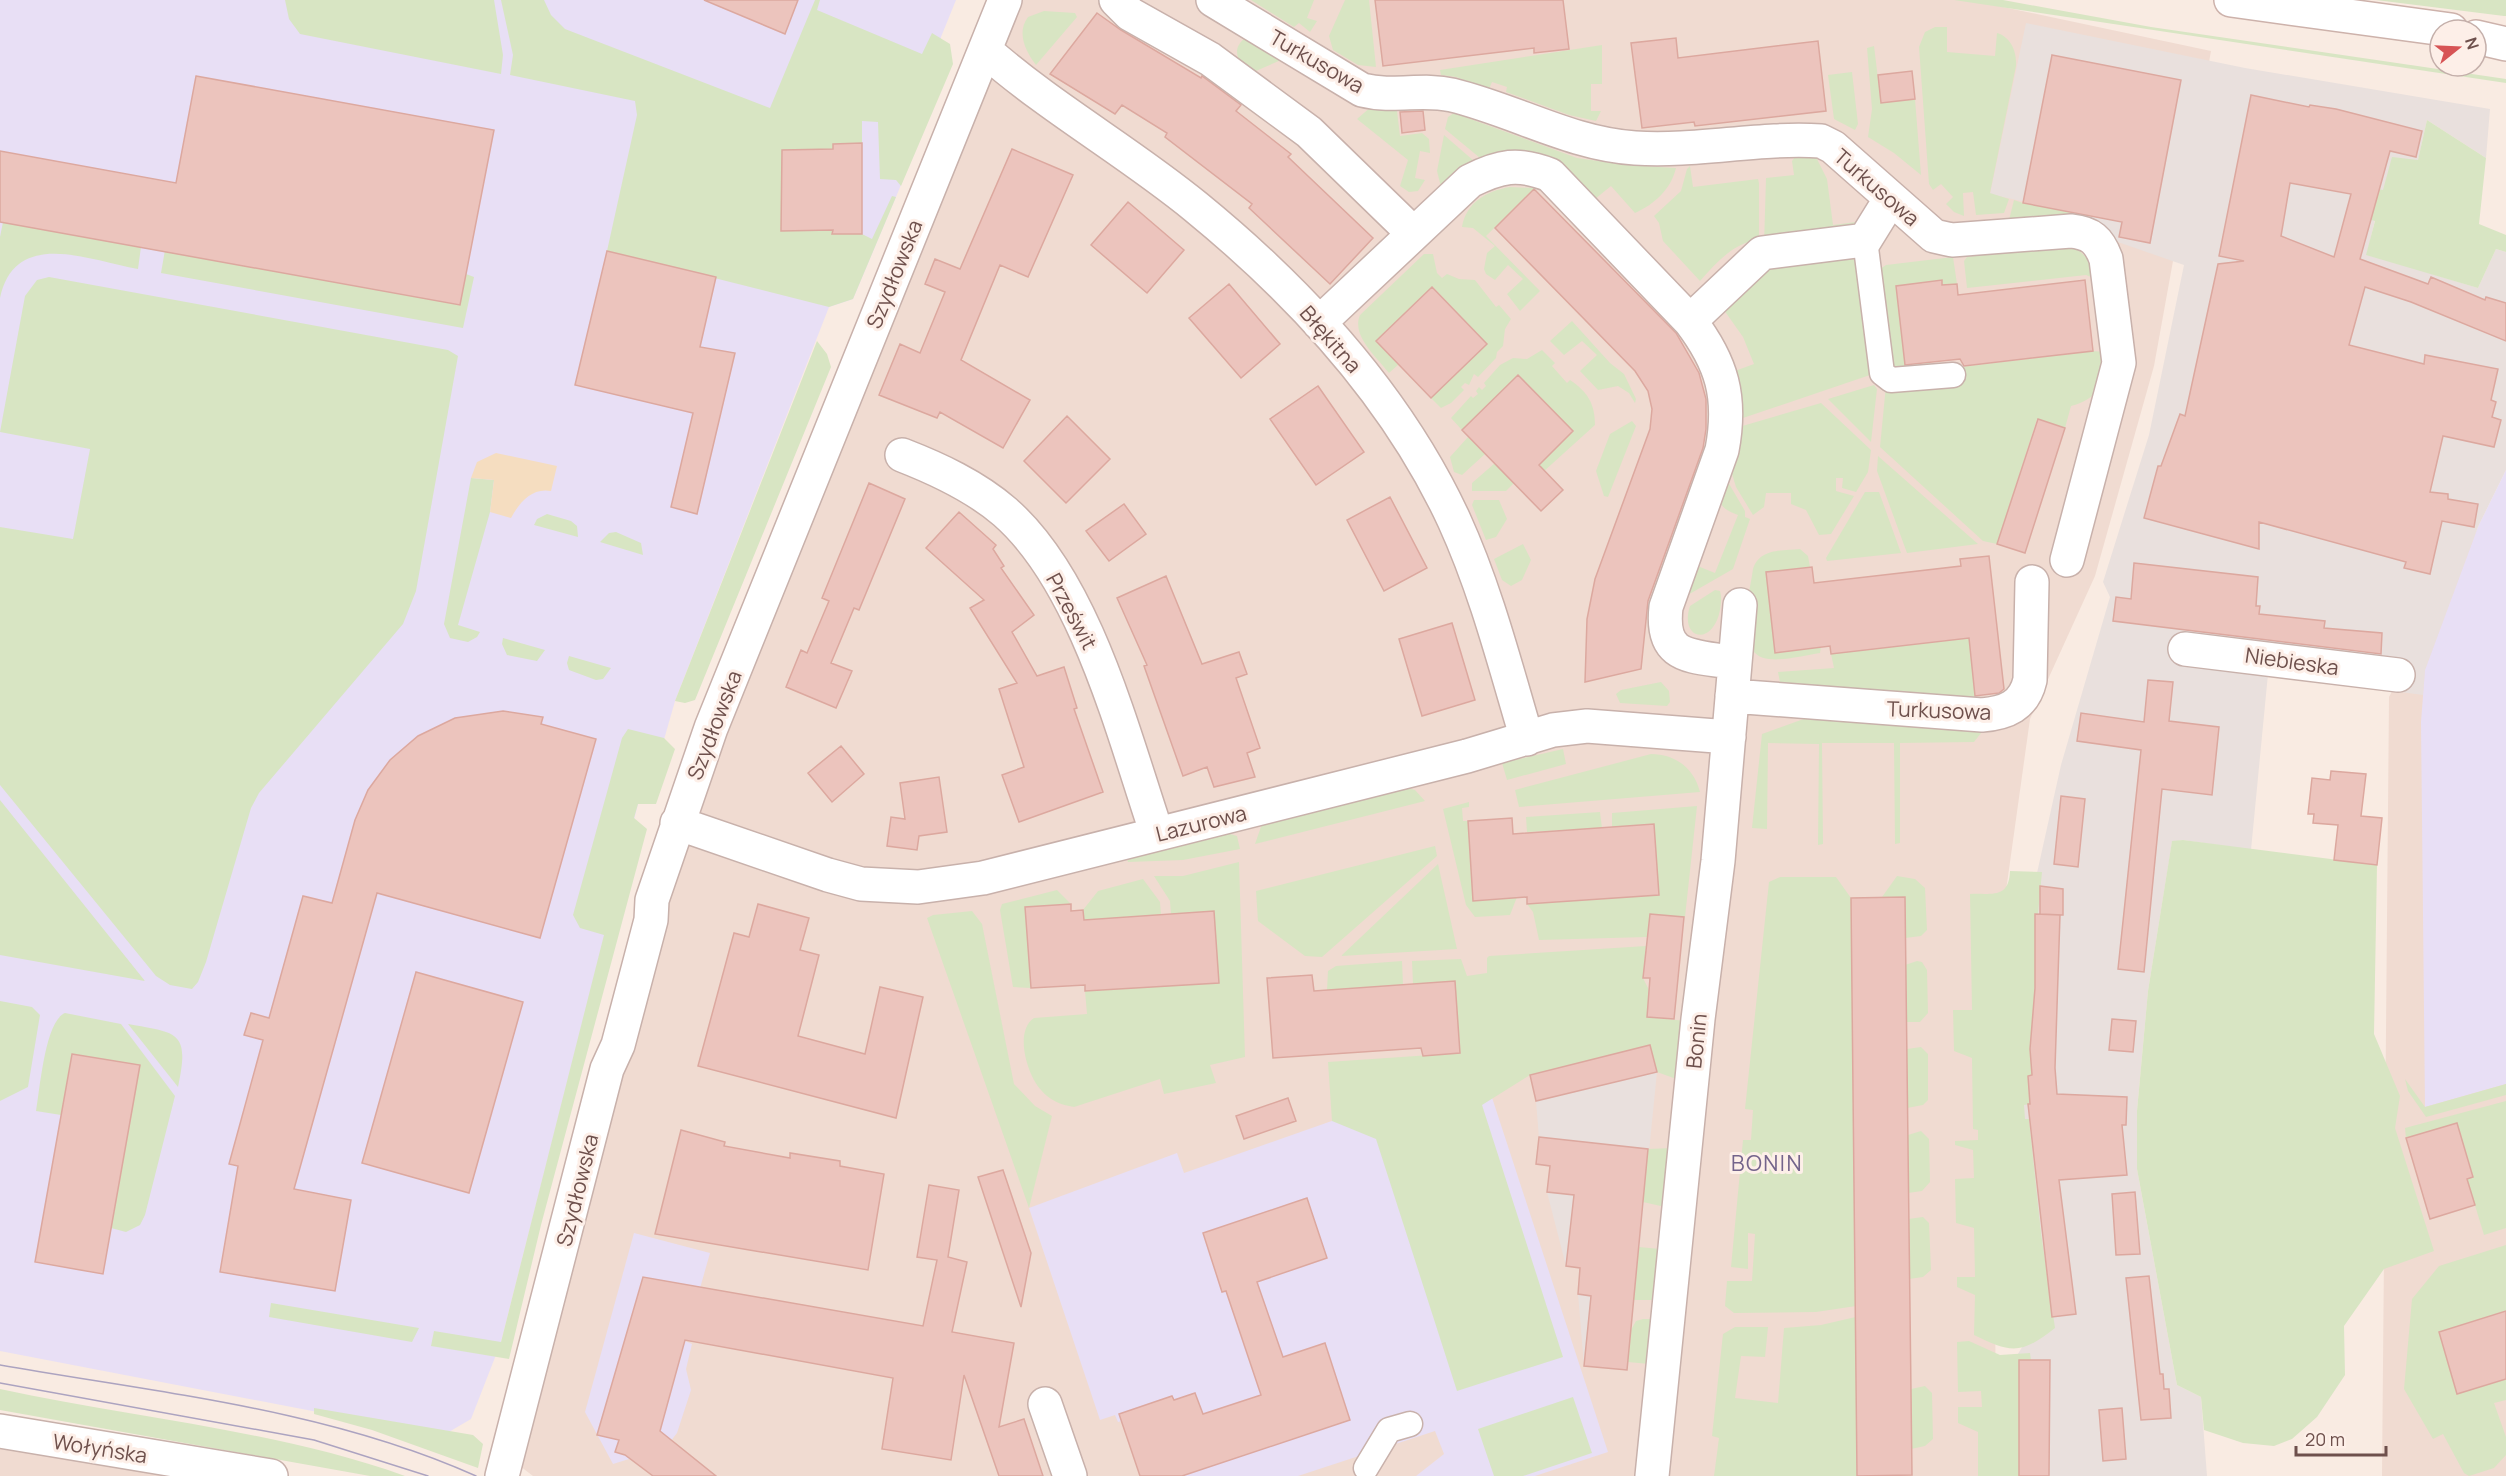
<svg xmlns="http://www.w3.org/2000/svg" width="2506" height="1476" viewBox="0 0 2506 1476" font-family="Manrope,sans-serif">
  <rect width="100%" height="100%" fill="#f9ebe2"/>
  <path fill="#f0dbd1" d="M1013,0H1970L2211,51L2154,366L2095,576L2030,719L1991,998L1997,1476H533L516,1463L684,838Z
    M2506,475V1476H2382L2389,697Z
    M0,1443L196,1476H0Z"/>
  <path fill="#e9e0dd" d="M2026,23L2245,68L2490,109L2486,158L2427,120L2418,161L2384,190L2347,213L2375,220L2367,254L2478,288L2496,249L2506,252V470L2478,527L2425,670L2423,695L2268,674L2251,850L2183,840L2172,842L2148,991L2137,1111V1169L2177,1385L2201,1397L2207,1476H2013V1362L2043,1313L2020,1103L2037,873L2061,765L2110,597L2103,582L2149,435L2184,265L2115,241L2079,214L1990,194Z
    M1650,1046L1657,1072L1627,1370L1584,1366L1578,1294L1580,1268L1566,1266L1547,1192L1550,1166L1536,1164L1539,1138L1536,1101L1530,1075Z"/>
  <path fill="#e8dff5" d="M0,0H956L941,37L938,97L853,299L829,307L675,701L647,799L638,804L501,1342L471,1419L442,1436L0,1351Z
    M2506,470V1084L2425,1107L2421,722L2425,670L2478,527Z
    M1483,1070L1608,1452L1535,1476H1416L1444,1454L1435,1431L1298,1476H1140L1122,1421L1118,1422L1115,1415L1100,1420L1029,1208L1177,1153L1184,1173L1448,1080Z
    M634,1233L710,1253L685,1341L692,1344L686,1369L691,1390L677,1433L660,1455L632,1446L629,1459L613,1464L585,1412Z"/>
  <path fill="#d8e5c3" d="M285,0H494L503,55L501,74L300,34L289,19Z
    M501,0H544L551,15L565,29L770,108L815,0H820L817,10L922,54L932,33L950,44L953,64L901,186L896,180L880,179L878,122L862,121V143L833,149L782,150L781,230H833V234H862L872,239L892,196L896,197L853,299L829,307L607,251L637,115L635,101L510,75L513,55Z
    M1251,0H1314L1307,18L1317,21L1310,32L1299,23L1294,27Z
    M1345,0H1369L1376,67L1358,65L1333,50L1329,36Z
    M1954,0H2003L2151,27L2506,79V83Z
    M2376,0H2506V16H2504Z
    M1044,11L1075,13L1077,17L1036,65C1026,52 1016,33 1028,17Z
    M1935,27H1947V52L1995,56L1997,33C2011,37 2017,52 2016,66L1990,193L2009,199L2004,213L1976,215L1973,192L1963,193L1964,216L1954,212L1946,204L1953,197L1941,184L1933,190L1929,184L1919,47L1925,32Z
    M1245,38L1281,60L1249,74C1239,62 1230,50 1245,38Z
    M1602,45V84H1591V111H1601L1596,121L1569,115L1506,92L1507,87L1492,82L1489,89L1456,77L1441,75L1440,70Z
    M1874,46L1881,103L1915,99L1921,175L1894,153L1868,137L1872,109L1867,48Z
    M1852,72L1858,124L1855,130L1834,119L1828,75Z
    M1372,106L1399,109L1397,111L1400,136L1422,133L1429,139L1430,153L1420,151L1415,178L1425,180L1418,191L1409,192L1400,186L1408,160L1357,119Z
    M1454,113L1577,158L1626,165L1676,168C1671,189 1655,204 1635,213L1611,186L1595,199L1480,158L1445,129L1448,117Z
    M2427,120L2486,158L2479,224L2506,235V252L2496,249L2478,288L2366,255L2375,221L2346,212L2354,184L2383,190L2392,157L2418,160Z
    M1444,135L1474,161L1441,187L1437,171Z
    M1808,155L1816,157L1827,179L1833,225L1856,222V225L1764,245L1766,178L1794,175L1792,161L1795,157Z
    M1690,166L1693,187L1758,179L1759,183V240C1734,242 1716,263 1700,281L1663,241L1659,223L1654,216L1681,191L1687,169Z
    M1510,187L1535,188L1486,236L1540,291L1520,311L1507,294L1523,279L1508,265L1495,280L1486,274L1484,269L1487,253L1495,246L1473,228L1462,227C1466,203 1486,191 1510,187Z
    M2014,200L2023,203L2079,214L2009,220Z
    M3,222L141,247L138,269C88,260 15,228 0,298V237Z
    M2061,246C2082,246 2090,260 2096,279L2086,275L1967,288L1964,261L1967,257Z
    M165,250L460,305L466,274L474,277L463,328L161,273Z
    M1847,253L1860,265L1870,375L1740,419L1732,372L1754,364L1743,337L1719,303L1757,267Z
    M1424,254H1433L1437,273L1442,278L1447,274L1459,279L1475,280L1496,307L1499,305L1511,319L1505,329L1503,346L1497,352L1496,358L1478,377L1474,374L1469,385L1465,383L1461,387L1464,390L1451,403L1441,408L1431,398L1487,344L1433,287L1376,341L1399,364L1389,373C1377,357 1351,336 1360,315Z
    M1953,257L1957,284L1942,285L1941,280L1896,286L1905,366L1930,363V370L1900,372L1890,364L1880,269L1886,265Z
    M49,277L448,350L458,356L416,591L403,624L259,793L251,808L206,962L198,982L192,989L170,985L156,976L0,785V527L73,539L90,449L0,432L25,296L37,280Z
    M1572,321L1610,363L1624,374L1636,399L1635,403L1629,393L1618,386L1598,390L1580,371L1597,355L1582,341L1564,355L1550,341Z
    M817,341L827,354L831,367L695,700L685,703L675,701Z
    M1542,350L1555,363L1552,366L1567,383L1570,380C1588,392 1595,404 1595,425L1522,491L1517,486L1573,431L1518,375L1462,430L1451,418L1471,396L1473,398L1478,394L1476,391L1479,387L1482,390L1486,386L1484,383L1500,365L1513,358L1527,359Z
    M2093,351L2103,352C2106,381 2101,398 2071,406L2065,428L2037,419L1997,544L1983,541L1880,447L1886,385L1961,367Z
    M1874,385L1877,389L1871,442L1828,399Z
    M1821,403L1871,450L1868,472L1856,492L1842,488L1843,478H1836V491L1854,496L1831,534L1819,535L1806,510L1791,504V493H1766L1764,507L1753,515L1736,487L1729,464L1739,427Z
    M1632,421L1636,426L1608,497L1604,496L1596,471L1610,434Z
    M1468,437L1485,454L1462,475L1454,472L1450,457Z
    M1878,456L1978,544L1907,553L1877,471Z
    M1495,463L1514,483L1506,491H1472V483Z
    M471,478L494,480L490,512L458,625L480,632L477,637L468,642L450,638L444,624Z
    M1728,482L1745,511V517L1750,519L1733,569L1686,596L1695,565L1715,573L1738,515C1717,507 1717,502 1728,482Z
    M1865,492H1879L1901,553L1827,561L1826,558Z
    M1474,500H1499L1507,519L1496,537L1486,540L1472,505Z
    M547,514L571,521L577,526L578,537L534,525L537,519Z
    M616,532L641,543L643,555L600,542L609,533Z
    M1523,544L1531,560L1522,580L1511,586L1502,580L1494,559Z
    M1800,549L1808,556L1810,567L1776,653L1821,647L1820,653C1805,655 1785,661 1769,659C1732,655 1750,593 1753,569C1760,548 1782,551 1800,549Z
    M1715,590L1720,591C1722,598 1721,603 1720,610C1713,647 1679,640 1690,606Z
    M1968,629L1975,696L1972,705L1782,693L1778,672L1834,668L1831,654L1962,639Z
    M503,638L545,650L537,661L507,655L502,644Z
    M569,656L611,668L603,679L596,680L569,670L567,663Z
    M1661,682L1669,691L1670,702L1667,706L1620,703L1616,694L1621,690Z
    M1823,712L1989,723L1974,742L1900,743V843L1895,844L1894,743H1822L1823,844L1818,845L1819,744L1768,743L1767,829L1752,828L1762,734Z
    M628,729L664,738L675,749L656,804H638L634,818L647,829L541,1225L509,1359L431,1346L434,1331L501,1342L604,935L580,928L573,915L622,738Z
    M1563,749L1566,764L1507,780L1502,763Z
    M1651,754C1675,754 1694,768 1700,792L1519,807L1515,790Z
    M1402,787L1415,790L1425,801L1255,844L1262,824Z
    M0,800L145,981L0,955Z
    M1469,802V807L1462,808L1463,821H1468L1473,900L1517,897L1510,915L1475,917L1466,905L1443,809Z
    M1697,806L1685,917L1650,916L1647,937L1539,940L1533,912L1527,904L1659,895L1654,824L1612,827V813Z
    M1600,812L1602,828L1527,832L1526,817Z
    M1227,833L1237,836L1240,849L1183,860L1128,862L1127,859Z
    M2183,840L2377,865L2374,1034L2400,1096L2395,1128L2434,1251L2384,1269L2344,1326L2345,1375L2317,1417L2292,1439L2274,1446L2243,1443L2204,1430L2201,1397L2177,1385L2137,1169V1111L2148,991L2172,841Z
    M1435,846L1437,856L1322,957L1305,956L1258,921L1256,891Z
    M1239,862L1245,1057L1210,1065L1216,1083L1164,1094L1160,1079L1074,1107C1061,1105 1049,1100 1041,1090C1027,1075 1014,1031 1034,1018L1087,1014L1085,991L1218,983L1171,914L1170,901L1154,876H1183Z
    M1438,864L1457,949L1341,956Z
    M2010,871L2042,872L2038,914L2035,915V986L2030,1049L2032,1075L2028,1076L2030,1104L2024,1105L2025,1119H2029L2041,1233L2055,1328C2022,1354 2012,1354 1974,1335L1975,1295L1957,1287V1277H1975L1974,1228L1956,1223L1955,1179L1974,1178L1973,1150L1955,1145V1141L1978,1140V1130L1973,1129L1972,1058L1954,1051L1953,1010H1972L1970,894C1992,893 2009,899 2010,871Z
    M1897,876L1915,879L1925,888L1927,930L1921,936L1905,938V897H1882Z
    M1780,877H1836L1851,898L1856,1306L1816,1312L1734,1313L1725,1306L1727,1281H1752L1755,1234L1748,1233V1269L1731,1267L1743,1140H1751L1753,1110L1745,1109L1769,882Z
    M1143,879L1160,902L1161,915L1084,920L1083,910L1098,891Z
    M1057,890L1071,904L1026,907L1031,988L1013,987L1000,910L1002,904Z
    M972,911L982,924L1014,1084L1035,1106L1052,1116L1029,1208L927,918L933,915Z
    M1646,946L1643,978L1649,990L1647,1017L1686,1021L1679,1080L1657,1072L1650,1046L1530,1075L1482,1105L1563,1357L1457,1391L1376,1139L1332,1121L1328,1062L1460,1053L1455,982L1413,984L1412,961L1461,959L1467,976L1487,973V958L1489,956Z
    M1402,961L1403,985L1327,990L1328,971L1336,966Z
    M1917,961L1922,962L1927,970L1928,1013L1920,1022H1906L1905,965Z
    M0,1001L32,1007L40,1015L28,1087L0,1101Z
    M65,1013L121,1024L175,1096L145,1215L140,1225L126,1232L111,1228L139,1066L72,1054L61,1115L36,1111C40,1089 45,1021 65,1013Z
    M128,1024C178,1033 190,1031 178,1087Z
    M1921,1047L1928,1054V1100L1923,1105L1907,1108V1049Z
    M2405,1079L2425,1107L2506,1084V1095L2426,1117L2408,1091Z
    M2506,1101V1228L2484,1235L2467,1179L2473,1176L2457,1123L2406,1138L2405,1128Z
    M1921,1131L1929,1139L1930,1182L1922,1191L1908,1193V1135Z
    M1672,1148L1665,1207L1643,1202L1648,1149Z
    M1923,1217L1929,1223L1931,1270L1923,1277L1909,1279L1908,1219Z
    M2506,1245V1311L2439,1332L2457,1393L2506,1379V1400L2494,1403L2506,1437V1455L2494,1468L2469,1476L2464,1473L2443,1434L2433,1439L2404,1389L2412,1299L2439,1266Z
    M1639,1247L1660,1249L1656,1300H1633Z
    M271,1303L419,1328L412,1342L269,1317Z
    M1860,1316L1857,1476H1714L1719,1438L1712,1436L1723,1334L1735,1327H1768L1765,1357L1741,1356L1735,1398L1778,1403L1784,1328L1821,1325Z
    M1643,1319H1653L1649,1364L1628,1362L1631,1330L1636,1321Z
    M1969,1341L2000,1355L2030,1353L2031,1360H2019V1476H1978V1432L1958,1423V1407H1982L1981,1391L1958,1392L1957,1342Z
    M1925,1386L1932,1393L1933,1439L1925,1446L1911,1449V1389Z
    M0,1389C133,1418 277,1430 405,1476H370L0,1410Z
    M1573,1397L1592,1453L1523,1476H1494L1478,1429Z
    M314,1408L473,1435L483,1444L478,1468L372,1430L314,1414Z"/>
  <path fill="#f5ddc0" d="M496,453L557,466L551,491C532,487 519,503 511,518L490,512L494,480L471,478L477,462Z"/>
  <path fill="#ecc4bd" stroke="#dca89f" stroke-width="1.5" fill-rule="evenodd" d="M704,0H798L785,34Z
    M1375,0H1563L1569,49L1534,53V48L1383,66Z
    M1097,13L1121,30L1201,78L1202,76L1241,105L1236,111L1291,154L1288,157L1373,238L1330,284L1249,208L1252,204L1165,137L1167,133L1122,105L1115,114L1050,74Z
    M1676,38L1678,58L1818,41L1826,111L1695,126L1694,122L1642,128L1631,43Z
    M2052,55L2181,80L2150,243L2119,237L2122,222L2023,203Z
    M1912,71L1915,99L1881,103L1878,75Z
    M196,76L494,130L460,305L0,222V151L176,183Z
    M2251,95L2309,107L2310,105L2336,109L2422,131L2416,157L2390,151L2360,259L2428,284L2431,277L2485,300L2486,297L2506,303V341L2411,302L2365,287L2349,345L2424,364L2425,355L2498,369L2491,400L2496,402L2492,417L2501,420L2494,447L2443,436L2430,492L2448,494V499L2478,504L2474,527L2442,521L2430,574L2404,568L2406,562L2259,522V549L2144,518L2158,466H2161L2180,414L2185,416L2218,264L2244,261L2219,256ZM2290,183L2351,194L2334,257L2281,236Z
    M1423,111L1425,130L1402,133L1400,112Z
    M862,143V234H832L833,230L781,231L782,150L833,149V144Z
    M1012,149L1073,175L1028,277L1000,265L961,360L1030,400L1003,448L940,412L937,418L879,395L900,344L920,353L945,292L925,284L935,259L960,269Z
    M1534,189L1676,333L1699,373L1706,399V429L1703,448L1648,601L1641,669L1585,682L1587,619L1595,579L1650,429L1652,409L1648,391L1635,371L1495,228Z
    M1128,202L1184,250L1147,293L1091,245Z
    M607,251L716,277L700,347L735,353L697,514L671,507L693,413L575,385Z
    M1942,280V285L1957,284L1958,295L2085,280L2093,351L1964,366L1960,359L1905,365L1896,286Z
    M1229,284L1280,344L1241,378L1189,318Z
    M1432,287L1487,344L1431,398L1376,341Z
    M1518,375L1573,431L1539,465L1563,490L1541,511L1462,430Z
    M1318,386L1364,452L1316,485L1270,419Z
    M1067,416L1110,459L1066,503L1024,461Z
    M2038,419L2065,428L2025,553L1997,544Z
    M869,483L905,499L859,610L854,608L831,663L852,671L836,708L786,687L801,650L807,653L829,601L822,598Z
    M1390,497L1427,568L1384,591L1347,520Z
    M1124,504L1146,534L1109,561L1086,531Z
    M959,512L996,545L993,549L1004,566L1001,568L1034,615L1012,632L1037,676L1064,667L1077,708L1074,709L1103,792L1019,822L1002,775L1024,767L999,689L1017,683L970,608L984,600L926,548Z
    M1989,556L2004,689L1999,693L1975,696L1969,638L1831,654L1830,646L1775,653L1766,572L1812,567L1814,583L1961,566L1960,559Z
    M2134,563L2258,577L2256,606H2260L2259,614L2325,621L2324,628L2382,633L2381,654L2113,621L2116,597L2131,599Z
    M1166,576L1202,664L1239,652L1247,674L1236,678L1260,748L1247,753L1255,777L1214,787L1207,767L1183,776L1144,666L1147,665L1117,598Z
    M1452,623L1475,700L1422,716L1399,639Z
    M2148,680L2173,682L2169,721L2219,727L2212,795L2162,789L2144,972L2118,969L2141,750L2077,741L2081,713L2144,722Z
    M503,711L543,717L541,724L596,739L540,938L377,893L294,1189L351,1200L335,1291L220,1272L238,1166L229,1164L263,1040L244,1035L251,1013L269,1018L303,896L332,903L355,820L368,790L390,760L418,736L455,718Z
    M841,746L864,774L832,802L808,773Z
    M2331,771L2366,774L2361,816L2382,818L2377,865L2334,860L2338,825L2313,823L2314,814H2308L2312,778L2330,780Z
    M939,777L947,832L919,836L917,850L887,846L891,817L905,819L900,783Z
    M2061,796L2085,799L2078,867L2054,864Z
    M1512,818L1513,834L1654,824L1659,895L1527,904V897L1473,901L1468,821Z
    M2040,886L2063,889V915L2040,914Z
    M1905,897L1912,1475L1857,1476L1851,898Z
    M758,904L809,918L800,950L819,955L798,1036L865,1054L880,987L923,997L896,1118L698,1066L734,933L749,937Z
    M1071,904V911L1083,910L1084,920L1214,911L1219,983L1085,991V985L1031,988L1025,907Z
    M1650,914L1684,917L1674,1019L1647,1017L1650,978H1643Z
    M2035,914L2060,915L2055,1068L2057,1094L2127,1097L2126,1125H2122L2127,1175L2059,1180L2076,1314L2052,1317L2028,1104H2030L2028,1076L2032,1075L2030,1049L2035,988Z
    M416,972L523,1002L469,1193L362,1163Z
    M1312,975L1314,991L1455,981L1460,1053L1423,1056L1421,1048L1273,1058L1267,978Z
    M2112,1019L2136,1021L2133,1052L2109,1050Z
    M1650,1045L1657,1072L1536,1101L1530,1075Z
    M72,1054L140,1065L103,1274L35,1262Z
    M1288,1098L1296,1121L1244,1139L1236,1116Z
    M2457,1123L2473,1177L2467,1179L2475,1205L2430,1219L2406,1138Z
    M681,1130L725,1142L724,1146L790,1158V1153L840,1161V1166L884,1174L868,1270L655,1234Z
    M1539,1137L1648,1149L1627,1370L1584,1366L1591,1296L1578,1294L1580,1268L1566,1266L1574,1195L1547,1192L1550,1166L1536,1164Z
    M1003,1170L1031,1253L1021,1307L978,1177Z
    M929,1185L959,1190L948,1257L967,1262L952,1332L1014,1343L999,1427L1024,1419L1043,1476H999L964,1375L951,1460L882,1449L893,1378L685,1340L660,1431L716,1476H653L625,1455L615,1452L619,1440L597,1435L643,1277L923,1326L937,1260L917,1257Z
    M2135,1192L2140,1254L2116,1255L2112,1194Z
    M1307,1198L1327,1258L1257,1282L1283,1357L1325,1343L1350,1420L1182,1476H1140L1119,1414L1172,1396L1174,1400L1195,1393L1203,1414L1261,1395L1226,1291L1222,1292L1203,1233Z
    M2149,1276L2160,1374H2163L2164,1389H2169L2171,1418L2141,1420L2126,1278Z
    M2506,1311V1379L2457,1394L2439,1332Z
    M2019,1360H2050L2049,1476H2019Z
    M2122,1408L2126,1459L2103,1461L2099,1410Z"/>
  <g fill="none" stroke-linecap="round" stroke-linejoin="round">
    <defs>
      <path id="pedestrian" d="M1865,240L1882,373L1891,380L1953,375
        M1366,1468L1389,1430L1410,1424"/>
      <path id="minor" d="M1116,0L1130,14L1210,59L1309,132L1413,233
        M1213,0L1362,90C1394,98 1422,88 1452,95C1514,110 1571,144 1635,148C1697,152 1759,137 1821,141L1833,147L1934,236L1952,240L2071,231C2091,233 2099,240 2106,259L2119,363L2067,560
        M986,51C1052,109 1129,152 1196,207C1300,292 1397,397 1454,520C1486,590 1505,665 1527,739
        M1690,321L1762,253L1865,240L1891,198
        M1319,323L1470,181C1500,166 1518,162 1550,175L1690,321C1722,363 1732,397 1722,450L1666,607C1660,661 1692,655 1735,663
        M902,455C938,469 975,486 1005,512C1086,583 1123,734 1157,834
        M2185,649L2398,675
        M1732,696L1982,715C2006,713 2024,706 2030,680L2032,582
        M677,823L828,875L861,884L918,887L983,878L1467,756L1553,730L1587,726L1729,737
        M1045,1404L1070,1476
        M0,1431L271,1476
        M502,1476L607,1069L618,1045L651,920L652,900L711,728L1005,0
        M1652,1476L1698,1019L1718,861L1740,605"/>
      <path id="secondary" d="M2231,0L2451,30
        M2476,37L2506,44"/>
    </defs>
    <use href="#pedestrian" stroke="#c8b1ab" stroke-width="27"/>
    <use href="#minor" stroke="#c8b1ab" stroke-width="36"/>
    <use href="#secondary" stroke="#cdb2ab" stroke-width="36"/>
    <use href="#pedestrian" stroke="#fff" stroke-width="24"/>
    <use href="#minor" stroke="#fff" stroke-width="33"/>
    <use href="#secondary" stroke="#fff" stroke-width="33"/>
    <path stroke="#aca3c0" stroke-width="1.5" d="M0,1365C159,1393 327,1409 476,1476
      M0,1383L314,1440L428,1476"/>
  </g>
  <g text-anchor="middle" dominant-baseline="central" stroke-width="6" stroke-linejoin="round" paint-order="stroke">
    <g font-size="21" fill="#6e504c" stroke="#fdefe8">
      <text transform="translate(1317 61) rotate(30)">Turkusowa</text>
      <text transform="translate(1877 187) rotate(41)">Turkusowa</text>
      <text transform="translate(894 274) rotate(-68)">Szydłowska</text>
      <text transform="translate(1331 339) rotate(49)">Błękitna</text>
      <text transform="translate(1072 611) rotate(62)">Prześwit</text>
      <text transform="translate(2292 661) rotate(8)">Niebieska</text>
      <text transform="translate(1939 710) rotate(2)">Turkusowa</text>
      <text transform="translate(714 725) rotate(-69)">Szydłowska</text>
      <text transform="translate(1201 823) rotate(-14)">Lazurowa</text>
      <text transform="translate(1696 1041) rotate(-84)">Bonin</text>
      <text transform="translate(577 1190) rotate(-76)">Szydłowska</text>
      <text transform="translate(100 1448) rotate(9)">Wołyńska</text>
    </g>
    <g font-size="22" letter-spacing="1.5" fill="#74648b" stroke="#fdefe8">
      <text x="1767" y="1163">BONIN</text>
    </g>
  </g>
  <g transform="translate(2458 48) rotate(72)"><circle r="28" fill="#fdefe8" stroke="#c4afaa" stroke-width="1.5"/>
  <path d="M0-4.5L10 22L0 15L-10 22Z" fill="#d75455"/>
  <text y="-9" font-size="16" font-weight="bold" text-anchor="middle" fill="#6e504c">N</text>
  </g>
  <path d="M2296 1446v9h90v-9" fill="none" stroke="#6e504c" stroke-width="3"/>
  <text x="2305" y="1446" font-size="18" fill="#6e504c" stroke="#fdefe8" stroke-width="4.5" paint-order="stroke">20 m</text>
</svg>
